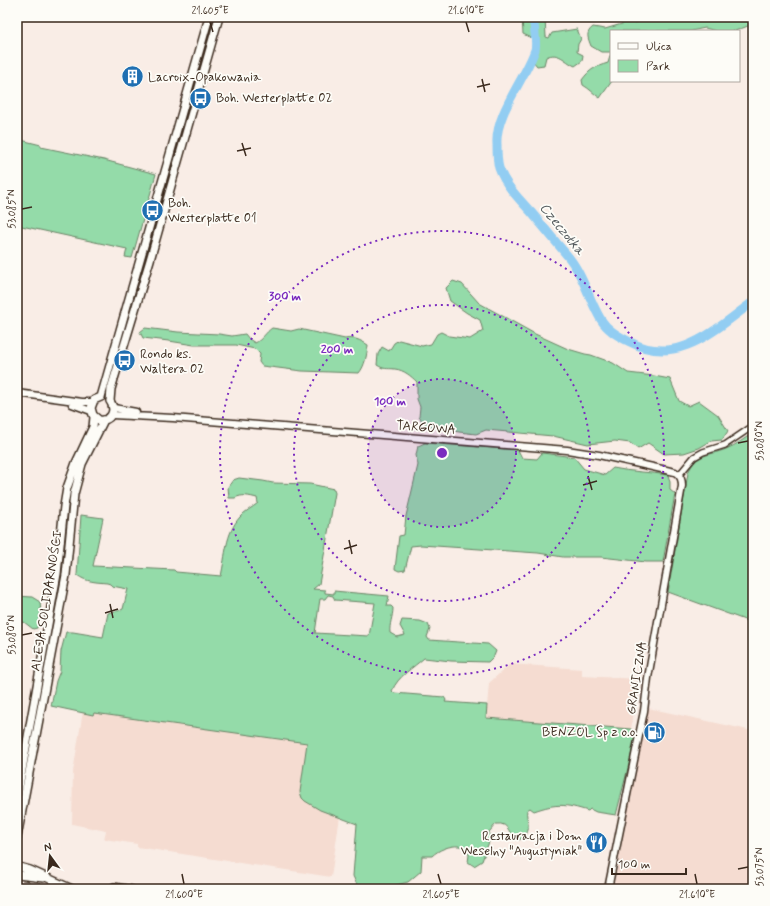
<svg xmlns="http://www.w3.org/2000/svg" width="770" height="906" viewBox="0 0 770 906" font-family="Mynerve,sans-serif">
  <rect width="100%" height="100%" fill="#f9ede6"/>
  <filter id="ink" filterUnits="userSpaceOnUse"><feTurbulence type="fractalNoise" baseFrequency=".025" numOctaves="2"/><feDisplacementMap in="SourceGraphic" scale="8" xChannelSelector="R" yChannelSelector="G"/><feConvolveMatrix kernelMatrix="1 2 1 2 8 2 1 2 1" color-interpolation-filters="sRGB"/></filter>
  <g filter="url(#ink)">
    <path fill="#f5dcd1" d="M510,664L582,669V676L640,679L631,729L486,718L489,683Z
      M648,708L753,731V889H613Z
      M83,711L350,749L331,877L137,847V844L104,839L106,831L72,824L73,772Z"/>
    <path fill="#94dba9" stroke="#688264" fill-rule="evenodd" d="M522,17H545L546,37L549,38L552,33L577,29L581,39L578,44L577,52L583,55L582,61L575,66C564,61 559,51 546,57L544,65L537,66L533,61C538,55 539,50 538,41L523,34Z
      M649,17H753V24L735,31H716L705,28L691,31H611V52H601L591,46C588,38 585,33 593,27L605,29L625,23H635Z
      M611,53L612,81L600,98C594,94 590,89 583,85L582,80C590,69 595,67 608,63Z
      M17,139L41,145V147L104,160L156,174L132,258L125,257L127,249L17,225Z
      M453,281L462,284L479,303L535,334L568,349L585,354L591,355L613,363L628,373L654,376L670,379L679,401L688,406L699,401L718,415L728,431L722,440L711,441L699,448L684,453L664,454L648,443L638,449L630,443L615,441L588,444L553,436L486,430L476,434L459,432L426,426L419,417L420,407L417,399V382C411,376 404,370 395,369C386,368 385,370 377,365L378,354L382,347L389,351L394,343L399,340L422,346L431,344L437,334L441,332L449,336L470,339L483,331L480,320L467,313L450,301L446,288Z
      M145,328L178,332L219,334L232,336L245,334L249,339L255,343C262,340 266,332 272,328L291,331L299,329L345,339C354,337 360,340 368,345C367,354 365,366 359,373L302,371L262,366L259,362L260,354L255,349L236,345H194L169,341L143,338L140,332Z
      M753,432V623L668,592L688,473C696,453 709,456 726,449C736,445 745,439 753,432Z
      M425,443L518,450L522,458L537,459L542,453L574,457L584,469L605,475L613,468C631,472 650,472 668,475L670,482V490L675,494L663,562H646L601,557H563L538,553L421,545L411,546L405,570L399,571L395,569L399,536L404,535L406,516L418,465L416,455L418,446Z
      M239,478L263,481L273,483L310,484L334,489L335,493L319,584L313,589L325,590V593L334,594V591L389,596L387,606H391L393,608C393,617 389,624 390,633L397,637L405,635L400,626L402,620L420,621L428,624L430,629L427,637L429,640L488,644L496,651L494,656L488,662L451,661L424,658C413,668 398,676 392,691L394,693L444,697L446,700L445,702L487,705L486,718L631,729L636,734L631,756L616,815L596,812L590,809L588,811C565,804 557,803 534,811L530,808L527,810C525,820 535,832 519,840C507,836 511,822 496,824L489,832L490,839L482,861L474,866L468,862L469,855L467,850C465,849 462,846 459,846C450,845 438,850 432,856H422L421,871L408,882L388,887L387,889H357V885L353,876L357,824L320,810L305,801L302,798L300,792L307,743L94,713L93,715L51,706L56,681L60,671L61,651L66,632H73L103,637L108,613C113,610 119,612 123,609L128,589L112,586L110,584L107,583C96,582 86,582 77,575L81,515L103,518L93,566L174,570L176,572L221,576C226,555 225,534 240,517C245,511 252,508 258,503L257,498C249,496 242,494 235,498H229L228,487L233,480ZM328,595L333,596L335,600L375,603L369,636L315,633L320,599H325Z
      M17,596L32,597L40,602L41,612L37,628L33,629L24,622L17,623Z"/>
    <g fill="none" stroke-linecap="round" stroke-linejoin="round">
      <path stroke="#92cdf2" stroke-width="9" d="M533,17C534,25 537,43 535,50C525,79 495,114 497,144C497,152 497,161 499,168C505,185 519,199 531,212C543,226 554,240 566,254C582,272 588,297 600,318C607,330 618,336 630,342C679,367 715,329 753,302"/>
      <defs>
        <path id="minor" d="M679,475L694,457L703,452L725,445L753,426
          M110,889L114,886L132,889"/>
        <path id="tertiary" d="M17,393L82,402H93
          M72,404L91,411
          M114,408L136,412
          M112,415L173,418L567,450L599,455L675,472C681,476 682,480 682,486L648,678L644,711L608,889"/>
        <path id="secondary" d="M101,397L209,17
          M101,397L94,400L91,408L93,415L99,420C110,422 117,411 110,401
          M110,401L111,389L150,260L219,17
          M17,798L57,574L64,506L67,488L76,463L93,427L94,417
          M17,837L66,575L74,494L82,464L104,420
          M19,867L30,870L72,889
          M18,875L43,878"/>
      </defs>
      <use href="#minor" stroke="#3b2a1e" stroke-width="8"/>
      <use href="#tertiary" stroke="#3b2a1e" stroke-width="9"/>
      <use href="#secondary" stroke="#3b2a1e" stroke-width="10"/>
      <use href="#minor" stroke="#fdfcf7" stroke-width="5"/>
      <use href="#tertiary" stroke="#fdfcf7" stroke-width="6"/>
      <use href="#secondary" stroke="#fdfcf7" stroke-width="7"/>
    </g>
  </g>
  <path fill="none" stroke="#3b2a1e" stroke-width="1.5" d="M210,22L213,32M466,22L469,32M482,79L485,92M477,87L490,84M242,143L246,156M237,151L251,148M22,209L32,207M738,443L748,441M588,476L592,490M583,485L597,481M349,540L352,554M344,549L357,545M110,604L113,618M105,613L118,609M22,635L32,633M738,869L748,867M182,874L184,884M438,874L441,884M695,874L697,884"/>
  <circle cx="442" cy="453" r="74" fill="#7b2cbf" fill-opacity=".12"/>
  <g fill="none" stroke="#7b2cbf" stroke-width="2" stroke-dasharray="2 4">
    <circle cx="442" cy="453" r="74"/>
    <circle cx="442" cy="453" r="148"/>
    <circle cx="442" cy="453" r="222"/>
  </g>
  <defs>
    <symbol id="building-disc" viewBox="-11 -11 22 22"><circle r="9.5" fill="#1f6fb2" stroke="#fdfcf7"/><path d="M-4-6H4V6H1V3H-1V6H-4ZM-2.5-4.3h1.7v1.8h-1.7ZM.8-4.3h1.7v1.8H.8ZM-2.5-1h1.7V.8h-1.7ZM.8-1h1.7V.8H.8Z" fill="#fff"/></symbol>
    <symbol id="bus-disc" viewBox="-11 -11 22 22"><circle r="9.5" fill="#1f6fb2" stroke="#fdfcf7"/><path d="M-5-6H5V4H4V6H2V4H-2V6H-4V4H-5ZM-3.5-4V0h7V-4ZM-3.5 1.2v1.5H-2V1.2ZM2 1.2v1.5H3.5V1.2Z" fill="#fff"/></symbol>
    <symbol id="fuel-disc" viewBox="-11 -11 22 22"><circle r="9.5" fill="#1f6fb2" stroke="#fdfcf7"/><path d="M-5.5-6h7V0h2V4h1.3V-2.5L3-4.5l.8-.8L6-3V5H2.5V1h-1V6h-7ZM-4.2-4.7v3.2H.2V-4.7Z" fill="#fff"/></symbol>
    <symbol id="restaurant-disc" viewBox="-11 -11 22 22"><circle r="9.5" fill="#1f6fb2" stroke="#fdfcf7"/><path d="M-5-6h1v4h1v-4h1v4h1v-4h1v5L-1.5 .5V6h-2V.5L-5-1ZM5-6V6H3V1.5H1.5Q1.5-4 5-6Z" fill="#fff"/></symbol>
  </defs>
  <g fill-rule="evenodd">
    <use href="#building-disc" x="120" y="64" width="25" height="25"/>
    <use href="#bus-disc" x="188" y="86" width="25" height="25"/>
    <use href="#bus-disc" x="140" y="198" width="25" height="25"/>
    <use href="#bus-disc" x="112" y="348" width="25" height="25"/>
    <use href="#fuel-disc" x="642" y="720" width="25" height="25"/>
    <use href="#restaurant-disc" x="584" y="830" width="25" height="25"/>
  </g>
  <g text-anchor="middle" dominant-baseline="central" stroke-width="3.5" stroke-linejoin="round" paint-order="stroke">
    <g font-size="13" fill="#3b2a1e" stroke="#fdfcf7" text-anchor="start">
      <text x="148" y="77">Lacroix-Opakowania</text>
      <text x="216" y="98">Boh. Westerplatte 02</text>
      <text x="168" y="203">Boh.<tspan x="168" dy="15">Westerplatte 01</tspan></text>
      <text x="140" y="354">Rondo ks.<tspan x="140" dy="15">Waltera 02</tspan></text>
      <text x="638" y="732" text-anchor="end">BENZOL Sp z o.o.</text>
      <text x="582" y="836" text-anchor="end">Restauracja i Dom<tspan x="582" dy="15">Weselny "Augustyniak"</tspan></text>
    </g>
    <g font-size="13" fill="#3b2a1e" stroke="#fdfcf7">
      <text transform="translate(426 428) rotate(5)">TARGOWA</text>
      <text transform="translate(47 601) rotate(-81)">ALEJA SOLIDARNOŚCI</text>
      <text transform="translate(637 678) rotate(-81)">GRANICZNA</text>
    </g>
    <g font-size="14" font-style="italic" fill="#555b5e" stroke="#fdfcf7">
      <text transform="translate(562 229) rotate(51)">Czeczotka</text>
    </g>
  </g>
  <circle cx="442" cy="453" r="6" fill="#7b2cbf" stroke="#fdfcf7" stroke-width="2"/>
  <g font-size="12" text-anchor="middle" font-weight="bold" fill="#7b2cbf" stroke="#fdfcf7" stroke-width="3.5" stroke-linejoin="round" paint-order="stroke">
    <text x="285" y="300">300 m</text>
    <text x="337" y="353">200 m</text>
    <text x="390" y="405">100 m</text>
  </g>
  <rect width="770" height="906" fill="none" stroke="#fdfcf7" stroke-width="44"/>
  <rect x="610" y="30" width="130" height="52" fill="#fdfcf7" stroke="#afa8a0"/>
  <rect x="618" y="43" width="20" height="6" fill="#fdfcf7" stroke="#afa8a0"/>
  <text x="646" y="50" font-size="12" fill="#3b2a1e">Ulica</text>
  <rect x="618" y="60" width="20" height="12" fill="#94dba9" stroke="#afa8a0"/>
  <text x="646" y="70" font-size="12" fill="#3b2a1e">Park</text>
  <g transform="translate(50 856) rotate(345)" stroke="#fdfcf7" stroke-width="3" paint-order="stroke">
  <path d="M0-3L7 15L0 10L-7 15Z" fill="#3b2a1e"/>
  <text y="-6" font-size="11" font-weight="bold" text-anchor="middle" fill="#3b2a1e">N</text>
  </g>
  <path d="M612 868v6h74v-6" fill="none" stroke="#3b2a1e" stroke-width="2"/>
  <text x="618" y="868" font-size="12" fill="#3b2a1e" stroke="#fdfcf7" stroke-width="3" paint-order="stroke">100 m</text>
  <rect x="22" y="22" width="726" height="862" fill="none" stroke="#3b2a1e" stroke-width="1.5"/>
  <g font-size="10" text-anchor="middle" fill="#3b2a1e">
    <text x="210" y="14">21.605°E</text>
    <text x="466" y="14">21.610°E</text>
    <text transform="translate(11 209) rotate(-90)" y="4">53.085°N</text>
    <text transform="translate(759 441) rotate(-90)" y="4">53.080°N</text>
    <text transform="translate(11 635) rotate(-90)" y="4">53.080°N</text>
    <text transform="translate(759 867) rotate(-90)" y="4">53.075°N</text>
    <text x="184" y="898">21.600°E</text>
    <text x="441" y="898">21.605°E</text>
    <text x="697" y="898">21.610°E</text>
  </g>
</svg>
